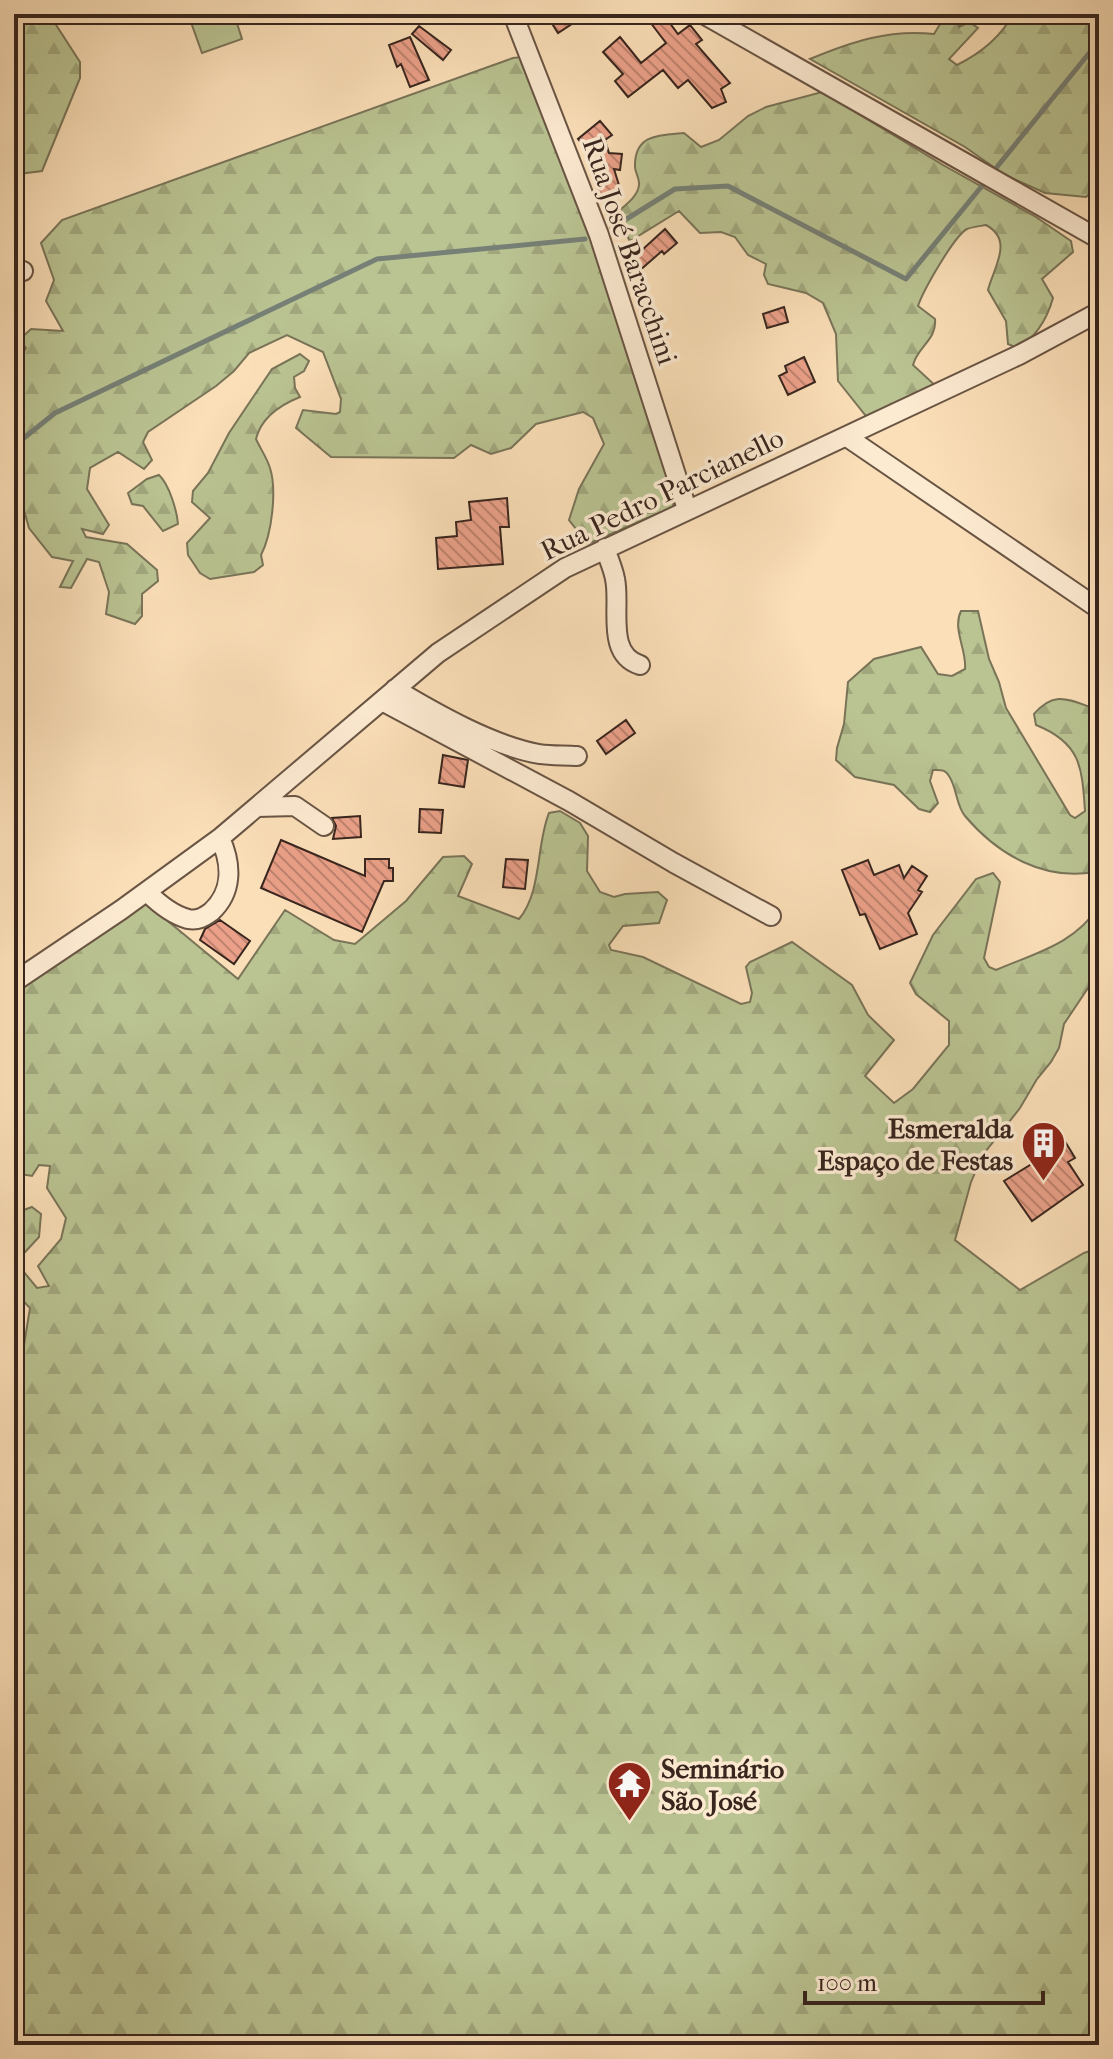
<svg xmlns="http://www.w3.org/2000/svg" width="1113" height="2059" viewBox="0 0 1113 2059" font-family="'IM FELL French Canon',serif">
  <defs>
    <pattern id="forest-firs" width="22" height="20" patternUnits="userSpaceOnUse" patternTransform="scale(2)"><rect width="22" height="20" fill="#bac392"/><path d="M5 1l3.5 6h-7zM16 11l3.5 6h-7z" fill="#a1a77d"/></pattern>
    <pattern id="building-back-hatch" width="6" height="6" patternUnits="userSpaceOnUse" patternTransform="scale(2)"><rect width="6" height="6" fill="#eba189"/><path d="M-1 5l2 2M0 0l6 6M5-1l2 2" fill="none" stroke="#bf836f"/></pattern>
  </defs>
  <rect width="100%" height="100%" fill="#fbdfb8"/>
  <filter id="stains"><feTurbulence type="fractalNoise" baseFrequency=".0025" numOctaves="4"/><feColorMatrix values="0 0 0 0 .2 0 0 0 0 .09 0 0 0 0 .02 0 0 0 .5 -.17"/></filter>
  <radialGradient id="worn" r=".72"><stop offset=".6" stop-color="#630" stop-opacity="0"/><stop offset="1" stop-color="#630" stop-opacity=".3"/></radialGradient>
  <path fill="url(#forest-firs)" stroke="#797458" stroke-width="2" d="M14,14H49L80,62V78L42,171L19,174L14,170Z
    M1013,14H1099V169L1093,179L1094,190L1086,197L1045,193L1005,175L965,147L810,59C851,42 889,29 934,34L945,16L957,17L959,27L969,22L978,28L949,59L957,65C981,53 1001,37 1013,14Z
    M522,57L554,129L674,491L673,507L588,544L569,520L579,489L604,444L593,418L583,412L536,424L511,448L491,454L471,445L454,458L331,457L296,428L303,410L336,414L340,412L341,399L323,352L287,335L249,353L234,371L216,386L148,432L143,442L152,460L144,469L118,452L90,468L87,489L109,525L103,534L82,529L86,537L127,544L157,570L158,581L142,594V616L135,624L106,614L109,592L99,562L87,559L71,588L60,587L73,561L52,557L29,528L18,489L14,488V362L21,357L26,348L19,340L31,329L63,331L46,301L54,280L41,243L62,220L513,58Z
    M822,92L943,165L1036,217L1071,241L1073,252L1042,279L1053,298C1047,319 1037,337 1017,348L1008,344L1006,321L988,290C994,267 1014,240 986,225C981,226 972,227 967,229C954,236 923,291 918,306L935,319C937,340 918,346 913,365L938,388L917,400L866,416L838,381L836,334L823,303L806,293L768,284L764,275L766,264L748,255L735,237L721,232L700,233L679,211L630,241L615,214C624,206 638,197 639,185C640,179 635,172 635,167C634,134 660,135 684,133L701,147L719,140L748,116L766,107Z
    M300,354L309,361L304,371L294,377L295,388L300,397C280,405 261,418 256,439C260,448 267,458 270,468C277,490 272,534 261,555L263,565L254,572L210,579L200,573L188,555L187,543L210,518L192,502L193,491L208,473L229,433L272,369Z
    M159,475C169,484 177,511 178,524L163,531L143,506L132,504L128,493L147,479Z
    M961,611H978L989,659L999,682L1006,708L1070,815L1075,818L1085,811C1082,767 1081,743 1036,725L1034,714C1054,691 1067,699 1093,708L1099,718V876L1095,872C1044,881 998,855 965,816C956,805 957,788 949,776C945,769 940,770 933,770L930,781L938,803L930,812L919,809L894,785L855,777L836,760L837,748L844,724L848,682L874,659L921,647L938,674L952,676L965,669C967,650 952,629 961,611Z
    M560,811L580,823L588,836L587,871L600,892L614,897L625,894L658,892L667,900L659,923L623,926L609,945L611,950L643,957L741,1004L750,1002L752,993L746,967L750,962L792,942L852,985L868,1015L894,1040L865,1076L894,1103L913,1089L949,1045V1021L916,994L910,983L933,935L976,879L993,873L1000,882L984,958L989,967L996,970C1035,953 1075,944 1099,906V979H1094L1064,1024L1059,1048L1051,1062L1037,1079L1020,1108L982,1156L971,1182L955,1240L1020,1290L1084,1253L1099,1248V2045H14V1351H23L30,1308L14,1291V1279L24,1272L37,1288L49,1286L38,1266L61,1239L66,1218L47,1188L50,1166L39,1165L32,1176L14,1173V994L146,903L238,979L285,910L334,940L355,944L406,901L443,857L464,856L472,864L458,896L519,919C542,892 536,845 549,813Z
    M32,1207L41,1214L39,1237L14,1264V1217L21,1211Z"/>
  <path fill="#bac392" stroke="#797458" stroke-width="2" d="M188,14H234L242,39L202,53Z"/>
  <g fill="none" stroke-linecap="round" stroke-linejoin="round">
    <path stroke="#768076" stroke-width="5" d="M992,173L1099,41
      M612,228L675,189L728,186L906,279L986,181
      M14,446L55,413L377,259L585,239"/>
  </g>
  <path fill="url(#building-back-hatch)" stroke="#38251e" stroke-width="2" d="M546,14H587L558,33Z
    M644,14H663L678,34L690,25L702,40L696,44L730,83L721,89L726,102L712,108L688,80L678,88L663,70L628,97L615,81L623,74L603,52L620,37L641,63L666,43Z
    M419,26L451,50L443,60L412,34Z
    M410,37L429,80L410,87L401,64L397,67L389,45Z
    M600,121L612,135L605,140L609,153L622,154L620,170L614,169L622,195L601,201L596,183L599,182L603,142L590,153L578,139Z
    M665,229L677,243L664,254L662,251L639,271L630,261Z
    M784,307L788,322L767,328L763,314Z
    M804,357L815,382L788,395L779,376L787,372L785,366Z
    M507,498L509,527H500L503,564L438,569L436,538L457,536L456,522L471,520L469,502Z
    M626,720L635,733L606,754L597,741Z
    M443,755L468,760L464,787L439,783Z
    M420,809L443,810L441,833L419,832Z
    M360,816L361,837L333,839L336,826L332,818Z
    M281,840L365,876V859H389V868H393V881H384L362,932L261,888Z
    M506,859L528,860L525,889L503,887Z
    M868,860L874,875L899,865L904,878L912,866L927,876L918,890L922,892L908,913L917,934L880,949L865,914L860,915L842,870Z
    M220,920L250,941L234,964L200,940L205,929Z
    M1066,1143L1075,1158L1068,1162L1083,1185L1032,1221L1004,1181Z"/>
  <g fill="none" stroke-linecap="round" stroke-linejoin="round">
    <defs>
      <path id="minor" d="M513,14L599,235L687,509
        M703,14L1099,239
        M14,274L23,271
        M847,437L1099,609
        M605,548C608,558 613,568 615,579C621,606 605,654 640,665
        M395,689C435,713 493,746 539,754C552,756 565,755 577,756
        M382,701L569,801L674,863L771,916
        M257,807L295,806L324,826
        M147,892C158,903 173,915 188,919C198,921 204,917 211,912C233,892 232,864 220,838
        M14,982L121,910L220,838L438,653L565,568L1019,355L1099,312"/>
    </defs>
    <use href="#minor" stroke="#695444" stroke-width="22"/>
    <use href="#minor" stroke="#fcead1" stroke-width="18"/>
  </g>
  <defs>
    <symbol id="building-pin" viewBox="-11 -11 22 30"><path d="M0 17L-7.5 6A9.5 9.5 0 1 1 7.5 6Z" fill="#8f2418" stroke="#fcead1"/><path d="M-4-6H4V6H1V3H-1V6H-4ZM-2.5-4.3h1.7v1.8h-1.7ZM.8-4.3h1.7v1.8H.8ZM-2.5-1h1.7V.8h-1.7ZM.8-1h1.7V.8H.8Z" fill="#fff"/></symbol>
    <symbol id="temple-pin" viewBox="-11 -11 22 30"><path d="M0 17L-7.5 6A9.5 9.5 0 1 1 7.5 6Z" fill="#8f2418" stroke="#fcead1"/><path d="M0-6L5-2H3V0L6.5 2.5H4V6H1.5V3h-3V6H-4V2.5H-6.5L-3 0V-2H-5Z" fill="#fff"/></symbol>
  </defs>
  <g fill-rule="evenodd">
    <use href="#building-pin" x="1018" y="1118" width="51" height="69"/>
    <use href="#temple-pin" x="604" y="1758" width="51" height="69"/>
  </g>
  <g text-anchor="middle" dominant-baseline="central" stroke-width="7" stroke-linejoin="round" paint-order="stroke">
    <g font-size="28" fill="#38251e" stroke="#fcead1">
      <text transform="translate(630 251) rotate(71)">Rua José Baracchini</text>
      <text transform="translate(662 494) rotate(-26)">Rua Pedro Parcianello</text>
    </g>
    <g font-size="28" font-weight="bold" fill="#38251e" stroke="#fcead1" text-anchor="end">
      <text x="1013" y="1128">Esmeralda<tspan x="1013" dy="32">Espaço de Festas</tspan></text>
      <text x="661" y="1768" text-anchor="start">Seminário<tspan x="661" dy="32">São José</tspan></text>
    </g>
  </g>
  <rect width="1113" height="2059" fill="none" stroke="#fbdfb8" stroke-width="48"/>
  <rect x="16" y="16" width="1081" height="2027" fill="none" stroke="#38251e" stroke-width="4"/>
  <rect x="24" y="24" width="1065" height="2011" fill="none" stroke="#38251e" stroke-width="2"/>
  <path d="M805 1991v12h238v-12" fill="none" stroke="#38251e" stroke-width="4"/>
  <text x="817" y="1991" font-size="24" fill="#38251e" stroke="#fcead1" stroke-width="6" paint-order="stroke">100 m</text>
  <rect width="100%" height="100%" filter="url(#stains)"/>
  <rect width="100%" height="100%" fill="url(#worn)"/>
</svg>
